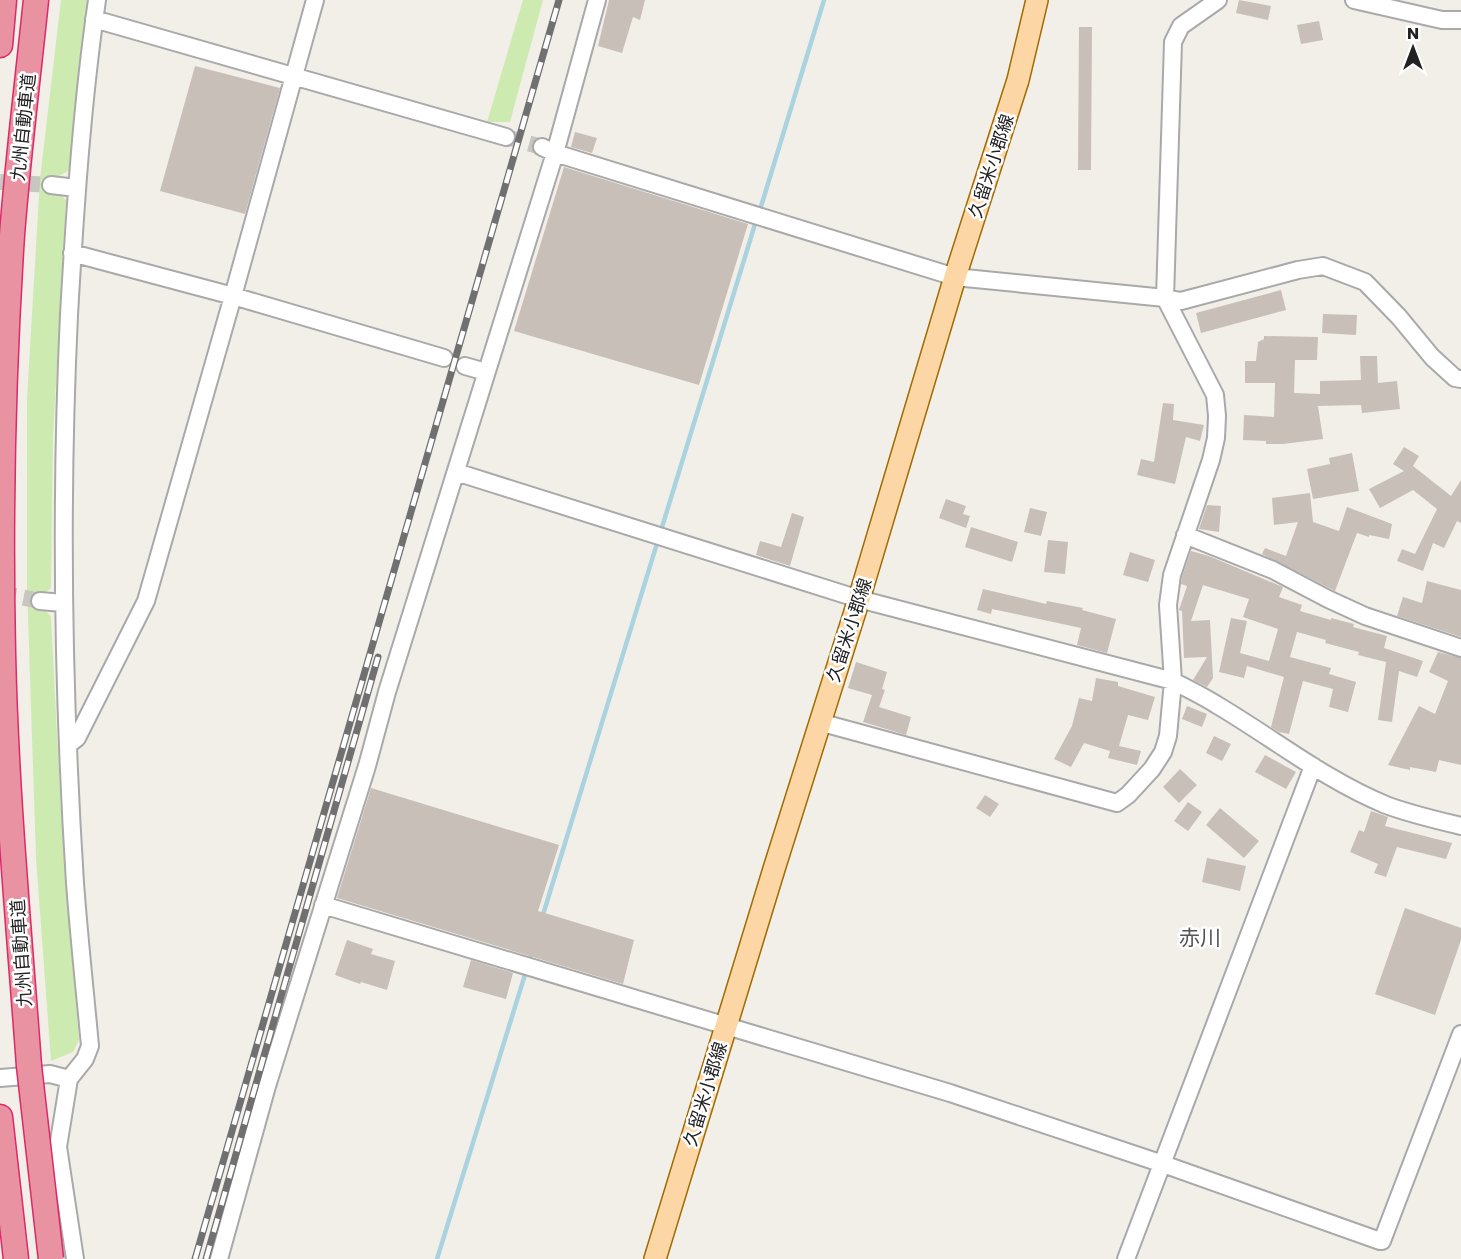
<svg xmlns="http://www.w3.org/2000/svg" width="1461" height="1259" viewBox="0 0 1461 1259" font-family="Poppins,'Noto Sans JP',sans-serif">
  <rect width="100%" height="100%" fill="#f2efe9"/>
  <path fill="#cdebb0" d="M61,0H87L70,170L48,182L66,200L53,438L51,588L37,600L51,617L61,812L79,1040L73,1052L51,1061L36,858L27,587V399L40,179Z
    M523,0H543L510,122H487Z"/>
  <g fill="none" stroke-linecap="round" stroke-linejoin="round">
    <path stroke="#aad3df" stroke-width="4.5" d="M759,213L824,0
      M542,918L756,221
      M437,1259L532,952"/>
  </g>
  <path fill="#c7bfb8" d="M609,0H645L640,20L633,17L622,53L598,46Z
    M1239,0L1271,6L1268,20L1236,13Z
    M1319,21L1323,40L1301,44L1297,25Z
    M1079,27H1092L1091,170H1078Z
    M195,66L280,88L245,214L160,191Z
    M575,132L597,138L592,153L571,147Z
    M564,167L748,224L699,385L514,331Z
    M1281,290L1286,310L1201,333L1196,313Z
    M1323,314L1357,315L1356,335L1322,333Z
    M1264,336L1318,337L1317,360H1295L1294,393L1320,394V381L1361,380L1360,356H1377L1378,383L1397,381L1400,409L1362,413L1361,405L1318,406L1323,439L1283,444H1266V441L1243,440L1244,415L1274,417L1275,383H1245V361H1256L1258,342L1264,339Z
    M1163,403L1174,404L1173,420L1204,425L1200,441L1186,437L1175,484L1137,475L1141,459L1154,462Z
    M1404,447L1419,456L1413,466L1451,496L1461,480V523L1457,521L1444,548L1433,543L1423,571L1397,561L1402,549L1415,554L1437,509L1413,490L1380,508L1369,489L1404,471L1393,464Z
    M1352,453L1359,491L1313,499L1307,469L1330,464L1329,458Z
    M1310,493L1313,522L1339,531L1347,507L1392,524L1389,539L1369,535V537L1357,533L1335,591L1262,554L1265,548L1286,556L1298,522L1274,525L1272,498Z
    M946,499L966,506L963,514L970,516L966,528L939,518Z
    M1207,505L1221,506L1219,532L1199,529Z
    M1030,508L1047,512L1041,536L1024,532Z
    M792,513L804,517L790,566L756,555L760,541L781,547Z
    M971,527L1018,542L1012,562L965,547Z
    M1048,540L1068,542L1065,574L1044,572Z
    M1191,551L1209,556L1283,587L1279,597L1302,605L1300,611L1331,620V618L1354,624L1353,627L1387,636L1384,648L1423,661L1417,677L1399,671L1392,722L1378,720L1386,662L1358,655L1359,652L1325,643L1326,640L1297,632L1290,657L1331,668L1329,674L1356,682L1348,712L1329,707L1333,689L1303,681L1289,734L1279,732L1271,727L1284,677L1247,666L1244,678L1219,672L1231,618L1247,621L1240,653L1269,661L1278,629L1243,617L1249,599L1203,585L1191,621L1210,620L1213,678L1207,687L1193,680L1207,657L1184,658L1182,611L1179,610L1187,586L1181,584L1182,577Z
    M1130,552L1155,560L1148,582L1123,575Z
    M1427,581L1461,590V637L1397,616L1403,597L1422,603Z
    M983,589L1046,604L1047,601L1083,608L1082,610L1116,619L1107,653L1077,645L1081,628L992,609L991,614L977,610Z
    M1438,652L1461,658V765L1439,760L1436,772L1410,767V770L1388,765L1419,706L1435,714L1448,681L1429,672Z
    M856,662L887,672L882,689L885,690L879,707L911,717L906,735L863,722L872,695L848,688Z
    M1096,678L1118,682V686L1155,697L1148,720L1128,715L1119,746L1141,751L1137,765L1108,758L1110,751L1084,743L1071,767L1054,759L1072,726L1079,698L1092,701Z
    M1187,706L1207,714L1202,727L1182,719Z
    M1214,736L1231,744L1222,761L1206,753Z
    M1265,755L1296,772L1286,789L1255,772Z
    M1180,769L1197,785L1179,803L1163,787Z
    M371,788L559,845L538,911L634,940L623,984L337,898Z
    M985,795L999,804L990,817L976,808Z
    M1188,802L1202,812L1188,831L1174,821Z
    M1220,808L1259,841L1244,858L1206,825Z
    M1371,811L1388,817L1385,826L1452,843L1446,859L1397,847L1386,877L1374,873L1378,864L1350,852L1359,830L1364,832Z
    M1207,858L1246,866L1240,891L1202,882Z
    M1405,908L1461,928V940L1435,1015L1375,994Z
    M347,940L373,949L371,954L395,961L387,990L361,982L360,984L335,975Z
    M471,960L513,973L506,999L463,987Z"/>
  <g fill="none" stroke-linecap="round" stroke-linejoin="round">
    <path stroke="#c8c6c1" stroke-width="16" stroke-dasharray="16 8" stroke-linecap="butt" d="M506,137L542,147
      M0,182L51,185
      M0,593L40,601"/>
    <defs>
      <path id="minor" d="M1354,0L1442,20H1461
        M94,19L506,137
        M542,147L555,153L955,277L1165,298L1173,42L1181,26L1218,0
        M51,185L76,188
        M72,253L233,296L444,358
        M1165,298L1181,301L1298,270L1323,266L1365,282L1399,317L1432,357L1455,378L1461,379
        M465,366L486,372
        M456,472L859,599L1173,681C1188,689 1203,696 1217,705C1273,738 1325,780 1386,805C1410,814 1436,820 1461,826
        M1185,535L1273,570L1328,599L1365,616L1461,648
        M40,601L63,603
        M819,722L1117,803L1128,795L1152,769L1163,752L1168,736L1173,681L1168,605L1172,575L1211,460L1216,438L1217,416L1215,395L1165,298
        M68,745L77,738L146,601L233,296L315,0
        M323,905L950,1093L1163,1164L1380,1241H1382L1461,1034
        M0,1078L50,1074L69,1079
        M75,1259L58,1147L69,1079L85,1059L90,1046C85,992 79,937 75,883C63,694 60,504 69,315C75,209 82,104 97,0
        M219,1259L267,1086L367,766L387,692L555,153L597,0
        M1126,1259L1313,766"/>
      <path id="major" d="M655,1259L774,869L859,599L955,277L1018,80L1037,0"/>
      <path id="highway" d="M0,45L4,0
        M29,1066C19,929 6,791 3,653C0,514 3,374 12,235C18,157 28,78 36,0
        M0,1117L16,1259"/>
    </defs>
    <use href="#minor" stroke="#a9a9a9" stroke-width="20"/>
    <use href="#major" stroke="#a06b00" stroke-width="24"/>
    <use href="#highway" stroke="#dc2a67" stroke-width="27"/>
    <use href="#minor" stroke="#fff" stroke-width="16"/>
    <use href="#major" stroke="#fcd6a4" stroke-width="21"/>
    <use href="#highway" stroke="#e892a2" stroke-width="24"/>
    <defs>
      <path id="rail" d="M195,1259L559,0
        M206,1259L378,657"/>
    </defs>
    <use href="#rail" stroke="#707070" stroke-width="7"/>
    <use href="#rail" stroke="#fff" stroke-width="4.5" stroke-dasharray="14" stroke-linecap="butt"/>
    <defs>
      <path id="highway-bridge" d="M29,1066L51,1259"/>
    </defs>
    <use href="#highway-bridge" stroke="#dc2a67" stroke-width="27" stroke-linecap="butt"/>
    <use href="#highway-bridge" stroke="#e892a2" stroke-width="24"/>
  </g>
  <g text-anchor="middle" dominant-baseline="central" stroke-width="5" stroke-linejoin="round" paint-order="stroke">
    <g font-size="18" fill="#222" stroke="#fff">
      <text transform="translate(23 127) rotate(-84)">九州自動車道</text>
      <text transform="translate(991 166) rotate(-72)">久留米小郡線</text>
      <text transform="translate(849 630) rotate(-72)">久留米小郡線</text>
      <text transform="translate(21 953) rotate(-94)">九州自動車道</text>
      <text transform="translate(705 1094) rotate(-73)">久留米小郡線</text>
    </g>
    <g font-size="21" fill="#555" stroke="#fff">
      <text x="1200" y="937">赤川</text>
    </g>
  </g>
  <g transform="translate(1413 48)" stroke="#ffffff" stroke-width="4.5" paint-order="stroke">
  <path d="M0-4.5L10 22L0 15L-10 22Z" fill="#222222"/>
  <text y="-9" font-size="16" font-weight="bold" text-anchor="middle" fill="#222222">N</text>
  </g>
</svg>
